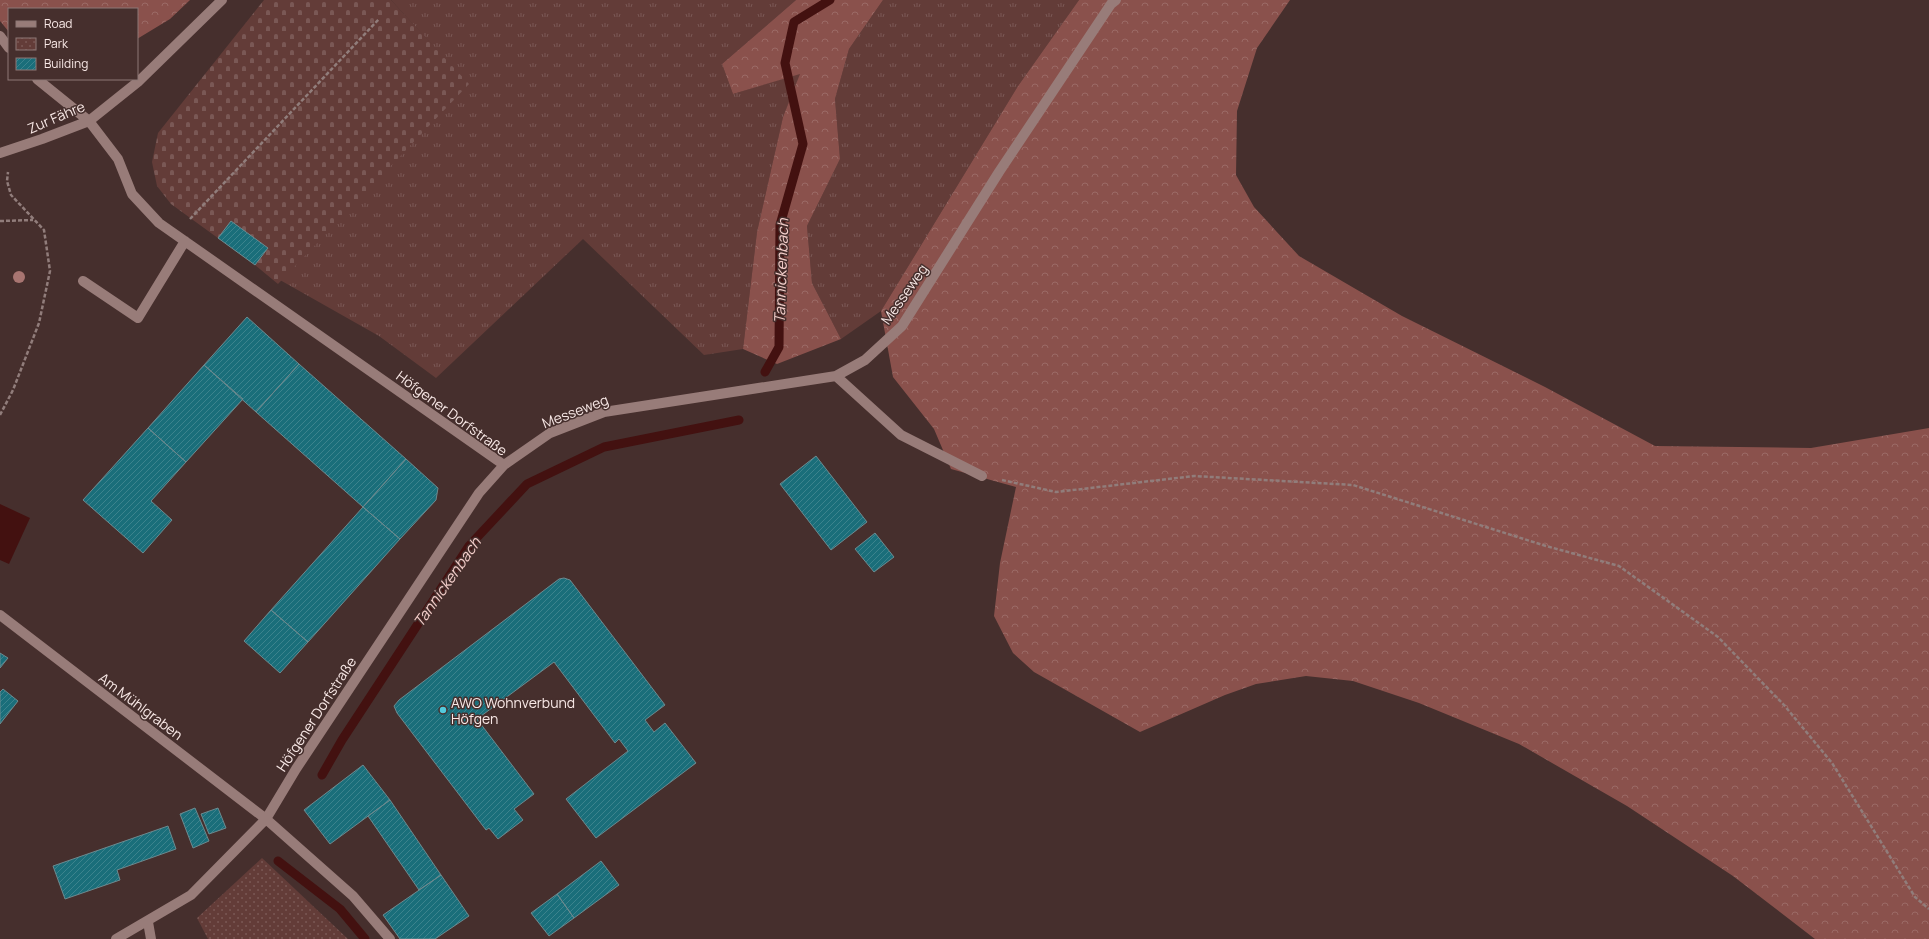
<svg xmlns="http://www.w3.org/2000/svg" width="1929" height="939" viewBox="0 0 1929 939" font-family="Manrope,sans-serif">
  <defs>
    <pattern id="grass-tufts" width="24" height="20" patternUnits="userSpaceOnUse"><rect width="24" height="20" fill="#633c38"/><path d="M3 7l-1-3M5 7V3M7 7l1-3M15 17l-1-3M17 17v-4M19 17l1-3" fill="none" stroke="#7a5855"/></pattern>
    <pattern id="forest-crowns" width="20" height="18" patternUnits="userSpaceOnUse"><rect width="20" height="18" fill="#8a514c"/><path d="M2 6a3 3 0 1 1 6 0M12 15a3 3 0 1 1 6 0" fill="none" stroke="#9b6a66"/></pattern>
    <pattern id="cemetery-stones" width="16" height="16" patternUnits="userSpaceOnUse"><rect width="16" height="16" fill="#633c38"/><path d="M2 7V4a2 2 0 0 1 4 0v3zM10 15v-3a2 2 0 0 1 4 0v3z" fill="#7a5855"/></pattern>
    <pattern id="park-dots" width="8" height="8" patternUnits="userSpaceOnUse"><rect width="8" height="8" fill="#633c38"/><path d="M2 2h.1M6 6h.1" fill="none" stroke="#7a5855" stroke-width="1.8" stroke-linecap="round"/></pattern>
    <pattern id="building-hatch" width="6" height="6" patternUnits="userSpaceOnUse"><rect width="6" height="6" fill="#1a6e7a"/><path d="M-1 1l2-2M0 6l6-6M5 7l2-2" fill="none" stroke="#3c838d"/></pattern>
  </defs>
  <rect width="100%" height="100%" fill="#462f2d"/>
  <path fill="url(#grass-tufts)" d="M391,0H796L722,64L733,94L801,73L783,117L757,232L743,349L704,355L583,239L436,378L379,336L280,280L468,84Z
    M883,0H1079L1018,86L881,311L841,339L812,283L807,226L840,159L835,99L849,49Z"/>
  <path fill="url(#forest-crowns)" d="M0,0H190L170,19L137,39V9H9V32L0,21Z
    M796,0H883L849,49L835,99L840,159L807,226L812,283L841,339L777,364L743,349L757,232L783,117L800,74L733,94L722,64Z
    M1079,0H1290L1257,48L1237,111L1236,175L1254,207L1299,256L1402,316L1545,387L1655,446L1811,448L1929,428V939H1815L1733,876L1627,806L1519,744L1419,703L1353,681L1306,676L1256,684L1225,695L1140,732L1034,672L1013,653L994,616L1000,563L1016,487L951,469L934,429L893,377L881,311L1018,86Z"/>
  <path fill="url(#cemetery-stones)" d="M264,0H391L469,84L278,284L255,265L171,204L157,186L152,162L158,133Z"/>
  <path fill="url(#park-dots)" d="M262,858L348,939H208L197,918Z"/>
  <path fill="#431110" d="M0,504L30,518L9,564L0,560Z"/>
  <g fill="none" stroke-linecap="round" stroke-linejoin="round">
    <path stroke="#431110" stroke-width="9" d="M765,372L779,347L780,225L803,144L785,63L794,22L830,0
      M322,775L342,740L469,546L527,484L604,447L739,420
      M278,861L340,909L365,939"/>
  </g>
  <path fill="url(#building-hatch)" stroke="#6d8a8f" d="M231,221L268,248L255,265L218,238Z
    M247,317L299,364L256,412L204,365Z
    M299,364L406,459L363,507L256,412Z
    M204,365L243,399L186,462L148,428Z
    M148,428L186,462L151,501L172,520L143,553L83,500Z
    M816,456L867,522L831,550L780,484Z
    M406,459L438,488L436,500L400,539L363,507Z
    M363,507L400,539L308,642L271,610Z
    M875,533L894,557L874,572L855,549Z
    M564,578L570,580L665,705L645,720L654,732L665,723L696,763L596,838L566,799L628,751L619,739L615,743L554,662L477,719L534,794L514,809L523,820L498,839L489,828L486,830L397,713L394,706L399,700L559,579Z
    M271,610L308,642L280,673L244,641Z
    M0,653L8,658L0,668Z
    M3,689L18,701L0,724V692Z
    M363,765L390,800L330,844L304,810Z
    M390,800L441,875L419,890L368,816Z
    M195,808L209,841L193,848L180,814Z
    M218,808L226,828L209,834L201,814Z
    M168,826L176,849L117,870L120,880L65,899L53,866Z
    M601,861L619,885L574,918L557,894Z
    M441,875L469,916L435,939H400L383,915Z
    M557,894L574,918L549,936L531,913Z"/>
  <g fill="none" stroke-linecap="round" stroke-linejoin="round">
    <path stroke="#917d7b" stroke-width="2.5" stroke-dasharray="4 2" stroke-linecap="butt" d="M190,219L379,19
      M0,221L33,220
      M0,415L13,390L39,323L50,271L44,230L11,195L7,181L8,172
      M1002,480L1056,492L1194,476L1353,485L1546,546L1619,566L1718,637L1784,705L1832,763L1915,897L1929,909"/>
    <path stroke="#987c79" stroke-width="10" d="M0,36L9,48
      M37,79L89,121L118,159L132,194L159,223L504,465
      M0,153L42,139L89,121L139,81L222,0
      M83,281L138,318L185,241
      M836,376L901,435L982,476
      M0,615L266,819L353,896L390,939
      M148,922L151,939
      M116,939L191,895L266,819L296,769L479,493L504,465L550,433L604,412L836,376L865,360L902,326L999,172L1111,4L1116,0"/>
  </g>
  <circle fill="#a87571" cx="19" cy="277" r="6"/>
  <circle fill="#53cadc" stroke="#462f2d" stroke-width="1.5" cx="443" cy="710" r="4"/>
  <g text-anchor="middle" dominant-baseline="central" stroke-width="3" stroke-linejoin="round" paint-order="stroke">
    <g font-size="14" fill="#f8e8e6" stroke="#462f2d">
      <text transform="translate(56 117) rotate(-23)">Zur Fähre</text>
      <text transform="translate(904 294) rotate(-55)">Messeweg</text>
      <text transform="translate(575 411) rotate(-21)">Messeweg</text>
      <text transform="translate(452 413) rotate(36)">Höfgener Dorfstraße</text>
      <text transform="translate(141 706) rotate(37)">Am Mühlgraben</text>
      <text transform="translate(316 714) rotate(-57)">Höfgener Dorfstraße</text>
    </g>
    <g font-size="14" fill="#f8e8e6" stroke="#462f2d" text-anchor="start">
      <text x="451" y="702">AWO Wohnverbund<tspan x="451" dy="16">Höfgen</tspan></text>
    </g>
    <g font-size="15" font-style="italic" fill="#f5cfcb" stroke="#462f2d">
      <text transform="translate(781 271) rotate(-88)">Tannickenbach</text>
      <text transform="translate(447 582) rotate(-55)">Tannickenbach</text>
    </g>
  </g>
  <rect x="8" y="8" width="130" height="72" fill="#462f2d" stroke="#8d7977"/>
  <rect x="16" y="21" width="20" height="6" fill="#987c79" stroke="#8d7977"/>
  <text x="44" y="28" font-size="12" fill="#f8e8e6">Road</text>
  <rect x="16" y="38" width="20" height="12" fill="url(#park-dots)" stroke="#8d7977"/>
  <text x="44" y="48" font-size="12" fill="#f8e8e6">Park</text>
  <rect x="16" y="58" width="20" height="12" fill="url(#building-hatch)" stroke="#8d7977"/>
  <text x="44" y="68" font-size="12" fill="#f8e8e6">Building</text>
</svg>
